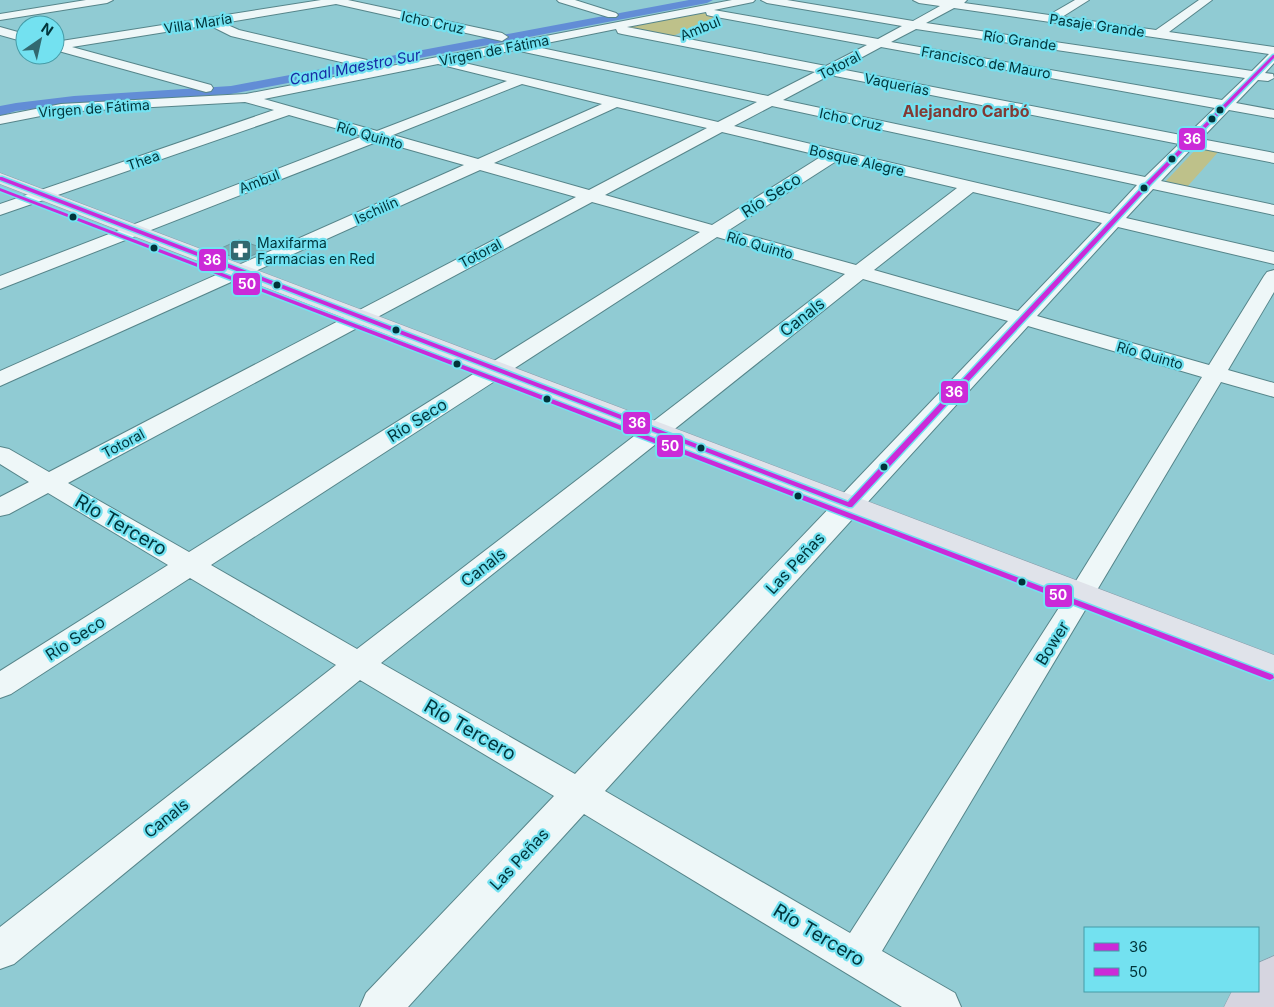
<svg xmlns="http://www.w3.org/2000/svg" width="1274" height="1007" viewBox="0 0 1274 1007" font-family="Inter,sans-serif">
  <rect width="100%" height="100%" fill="#90cbd3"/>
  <path fill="#bec18a" d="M698,12L718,16L673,36L621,27Z
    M1199,146L1220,150L1187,187L1165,182Z"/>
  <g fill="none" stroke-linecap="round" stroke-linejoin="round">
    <path fill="#628dd6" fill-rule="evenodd" d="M689,0H713L707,3L231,94L74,104L16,111L0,116V106L16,103L74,96L231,86Z"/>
  </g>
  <path fill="#7eadb3" stroke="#6e999f" d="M239,240L266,249L249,257L237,258L215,251Z"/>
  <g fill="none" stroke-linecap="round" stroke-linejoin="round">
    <defs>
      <path id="minor" d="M86,0H113L107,3L0,20V14Z
        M321,0H348L502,33L508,37L502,41L336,4L223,23L239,30L367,60L368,63L367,66L362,67L231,36L209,25L72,47L211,85L213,88L211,91L206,92L55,50V42Z
        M557,0H575L616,13L618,15L616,17H608L559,2Z
        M732,0H755L753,2L714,10L878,39L902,26L767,3L761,0H787L913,21L940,6L919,3L913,0H967L964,3L1049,15L1075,0H1089L1062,17L1156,30L1199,0H1212L1169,32L1274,47V63L1265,73L1273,74L1274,78L1268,81L1258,80L1236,103L1274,110V118L1229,110L1201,139L1274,153V163L1193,147L1161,181L1274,205V215L1153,189L1126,218L1274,252V264L1118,227L1037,316L1209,365L1264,276L1267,272L1274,270V292L1228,370L1274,383V397L1221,382L882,951L955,993L961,1007H902L584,814L408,1007H360L366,993L554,796L360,680L14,964L0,969V927L336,665L190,578L11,694L0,698V671L168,565L48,493L9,514L0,516V497L29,482L0,464V447L9,449L49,472L576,197L480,170L0,386V371L464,165L379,141L0,289V276L363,136L289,115L0,215V204L274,110L245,102L61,112L0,124V116L61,104L246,94ZM954,8L1269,54L1252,71L926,23ZM706,12L707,15L711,16L867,45L826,66L627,27ZM616,29L618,33L622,34L815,72L768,96L532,46ZM916,29L1245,78L1222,100L891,42ZM881,47L1215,108L1186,136L840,69ZM515,50L757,102L718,122L456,61ZM438,64L507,81L377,131L264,99ZM830,75L1179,144L1145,177L783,100ZM522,84L602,104L478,159L393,135ZM772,106L1137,185L1110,214L734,126ZM617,107L707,128L589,190L494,163ZM722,132L822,156L712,225L605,195ZM838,160L957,188L856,265L729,230ZM973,192L1102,223L1018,311L874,270ZM592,202L700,232L189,552L68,483ZM717,237L845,274L357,649L211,565ZM863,279L1008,321L575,774L381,663ZM1028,326L1202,377L1071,589L850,933L605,791Z
        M0,27L25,34V42L0,35Z"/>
      <path id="major" d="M0,173L1274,655V680L0,184Z"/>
      <path id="highway" d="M1274,956V1007H1224L1232,991H1258V963Z"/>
    </defs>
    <use href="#minor" stroke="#56858a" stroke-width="2"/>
    <use href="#major" stroke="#899dab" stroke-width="1"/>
    <use href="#highway" stroke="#899dab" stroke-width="1"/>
    <use href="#minor" fill="#eef7f8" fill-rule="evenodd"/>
    <use href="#major" fill="#e0e3ea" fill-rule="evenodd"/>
    <use href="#highway" fill="#d6d5e0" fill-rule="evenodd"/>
    <defs>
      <path id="bus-1" d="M1273,55H1274V58L1151,184L852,507H849L0,180V177H2L848,502L1147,182Z"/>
      <path id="bus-2" d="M0,188L1273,675L1274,678L1270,680L1267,679L0,191Z"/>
    </defs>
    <use href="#bus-1" stroke="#73e1f0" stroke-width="3"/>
    <use href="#bus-2" stroke="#73e1f0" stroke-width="3"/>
    <use href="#bus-1" fill="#cb2ad8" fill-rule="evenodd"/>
    <use href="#bus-2" fill="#cb2ad8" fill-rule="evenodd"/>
  </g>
  <defs>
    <symbol id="pharmacy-square" viewBox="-11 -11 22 22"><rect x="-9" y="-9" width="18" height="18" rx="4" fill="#326970" stroke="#73e1f0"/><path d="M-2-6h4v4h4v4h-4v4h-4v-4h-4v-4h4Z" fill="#fff"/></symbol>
  </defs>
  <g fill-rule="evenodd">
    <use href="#pharmacy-square" x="228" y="238" width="25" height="25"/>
  </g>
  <g fill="#00343a" stroke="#73e1f0" stroke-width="2">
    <circle cx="1220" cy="110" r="4.5"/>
    <circle cx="1212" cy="119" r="4.5"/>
    <circle cx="1172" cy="159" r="4.5"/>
    <circle cx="1144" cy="188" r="4.5"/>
    <circle cx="73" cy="217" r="4.5"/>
    <circle cx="154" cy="248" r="4.5"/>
    <circle cx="277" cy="285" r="4.5"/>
    <circle cx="396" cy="330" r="4.5"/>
    <circle cx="457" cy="364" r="4.5"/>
    <circle cx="547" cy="399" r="4.5"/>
    <circle cx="701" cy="448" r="4.5"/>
    <circle cx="884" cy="467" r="4.5"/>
    <circle cx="798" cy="496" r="4.5"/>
    <circle cx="1022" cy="582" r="4.5"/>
  </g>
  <g text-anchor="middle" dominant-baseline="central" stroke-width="4.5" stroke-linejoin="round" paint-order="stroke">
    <g font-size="14" fill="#00343a" stroke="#73e1f0">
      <text transform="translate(433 22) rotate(12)">Icho Cruz</text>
      <text transform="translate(198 23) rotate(-9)">Villa María</text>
      <text transform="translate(1097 25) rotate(8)">Pasaje Grande</text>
      <text transform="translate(700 28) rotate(-22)">Ambul</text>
      <text transform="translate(1020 40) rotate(8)">Río Grande</text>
      <text transform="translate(494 50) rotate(-11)">Virgen de Fátima</text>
      <text transform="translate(986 62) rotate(10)">Francisco de Mauro</text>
      <text transform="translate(839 65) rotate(-27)">Totoral</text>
      <text transform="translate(897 84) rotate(11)">Vaquerías</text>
      <text transform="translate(94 108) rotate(-4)">Virgen de Fátima</text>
      <text transform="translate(851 119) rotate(12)">Icho Cruz</text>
      <text transform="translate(370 135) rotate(16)">Río Quinto</text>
      <text transform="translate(143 160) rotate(-19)">Thea</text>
      <text transform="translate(857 160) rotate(13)">Bosque Alegre</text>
      <text transform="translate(259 181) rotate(-21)">Ambul</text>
      <text transform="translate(376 210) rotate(-24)">Ischilín</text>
      <text transform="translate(760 245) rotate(16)">Río Quinto</text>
      <text transform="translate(480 253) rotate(-28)">Totoral</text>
      <text transform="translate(1150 355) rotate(16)">Río Quinto</text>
      <text transform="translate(123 443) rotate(-28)">Totoral</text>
    </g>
    <g font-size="14" fill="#00343a" stroke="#73e1f0" text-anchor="start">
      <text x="257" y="242">Maxifarma<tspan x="257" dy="16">Farmacias en Red</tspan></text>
    </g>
    <g font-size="15" font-style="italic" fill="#172ca5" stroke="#73e1f0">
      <text transform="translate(355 67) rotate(-11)">Canal Maestro Sur</text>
    </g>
    <g font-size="16" font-weight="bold" fill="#823a34" stroke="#73e1f0">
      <text x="966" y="111">Alejandro Carbó</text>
    </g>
    <g font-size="16" fill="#00343a" stroke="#73e1f0">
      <text transform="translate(771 195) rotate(-33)">Río Seco</text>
      <text transform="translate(802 317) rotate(-38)">Canals</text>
      <text transform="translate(417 420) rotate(-32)">Río Seco</text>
      <text transform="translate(795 563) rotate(-47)">Las Peñas</text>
      <text transform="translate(483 567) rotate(-38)">Canals</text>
      <text transform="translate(75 638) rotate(-33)">Río Seco</text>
      <text transform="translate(1052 643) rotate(-58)">Bower</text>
      <text transform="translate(166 818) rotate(-39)">Canals</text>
      <text transform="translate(519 859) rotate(-47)">Las Peñas</text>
    </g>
    <g font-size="19" fill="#00343a" stroke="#73e1f0">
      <text transform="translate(121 525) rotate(30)">Río Tercero</text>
      <text transform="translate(470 730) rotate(30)">Río Tercero</text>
      <text transform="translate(819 935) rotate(31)">Río Tercero</text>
    </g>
  </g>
  <g stroke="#73e1f0" stroke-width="2">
    <rect x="1178" y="127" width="28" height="24" rx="5" fill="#cb2ad8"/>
    <rect x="198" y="248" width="29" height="24" rx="5" fill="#cb2ad8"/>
    <rect x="232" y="272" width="29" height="24" rx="5" fill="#cb2ad8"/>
    <rect x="940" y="380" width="29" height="24" rx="5" fill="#cb2ad8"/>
    <rect x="622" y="411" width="29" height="24" rx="5" fill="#cb2ad8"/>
    <rect x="656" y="434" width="28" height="24" rx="5" fill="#cb2ad8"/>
    <rect x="1044" y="584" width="29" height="24" rx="5" fill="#cb2ad8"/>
  </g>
  <g font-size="14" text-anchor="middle" font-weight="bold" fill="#fff">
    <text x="1192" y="144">36</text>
    <text x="212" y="265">36</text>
    <text x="247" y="289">50</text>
    <text x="954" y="397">36</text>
    <text x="637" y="428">36</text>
    <text x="670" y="451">50</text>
    <text x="1058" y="600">50</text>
  </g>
  <rect x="1084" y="927" width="175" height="65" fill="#73e1f0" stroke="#459ca7"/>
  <rect x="1094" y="943" width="25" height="8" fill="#cb2ad8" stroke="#459ca7"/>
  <text x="1129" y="952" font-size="15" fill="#00343a">36</text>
  <rect x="1094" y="968" width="25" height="8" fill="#cb2ad8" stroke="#459ca7"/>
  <text x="1129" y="977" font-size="15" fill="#00343a">50</text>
  <g transform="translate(40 40) rotate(34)"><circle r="24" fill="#73e1f0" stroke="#459ca7"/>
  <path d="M0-4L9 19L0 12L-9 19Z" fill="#326970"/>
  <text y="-8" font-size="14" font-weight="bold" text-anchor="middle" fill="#00343a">N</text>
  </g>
</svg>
